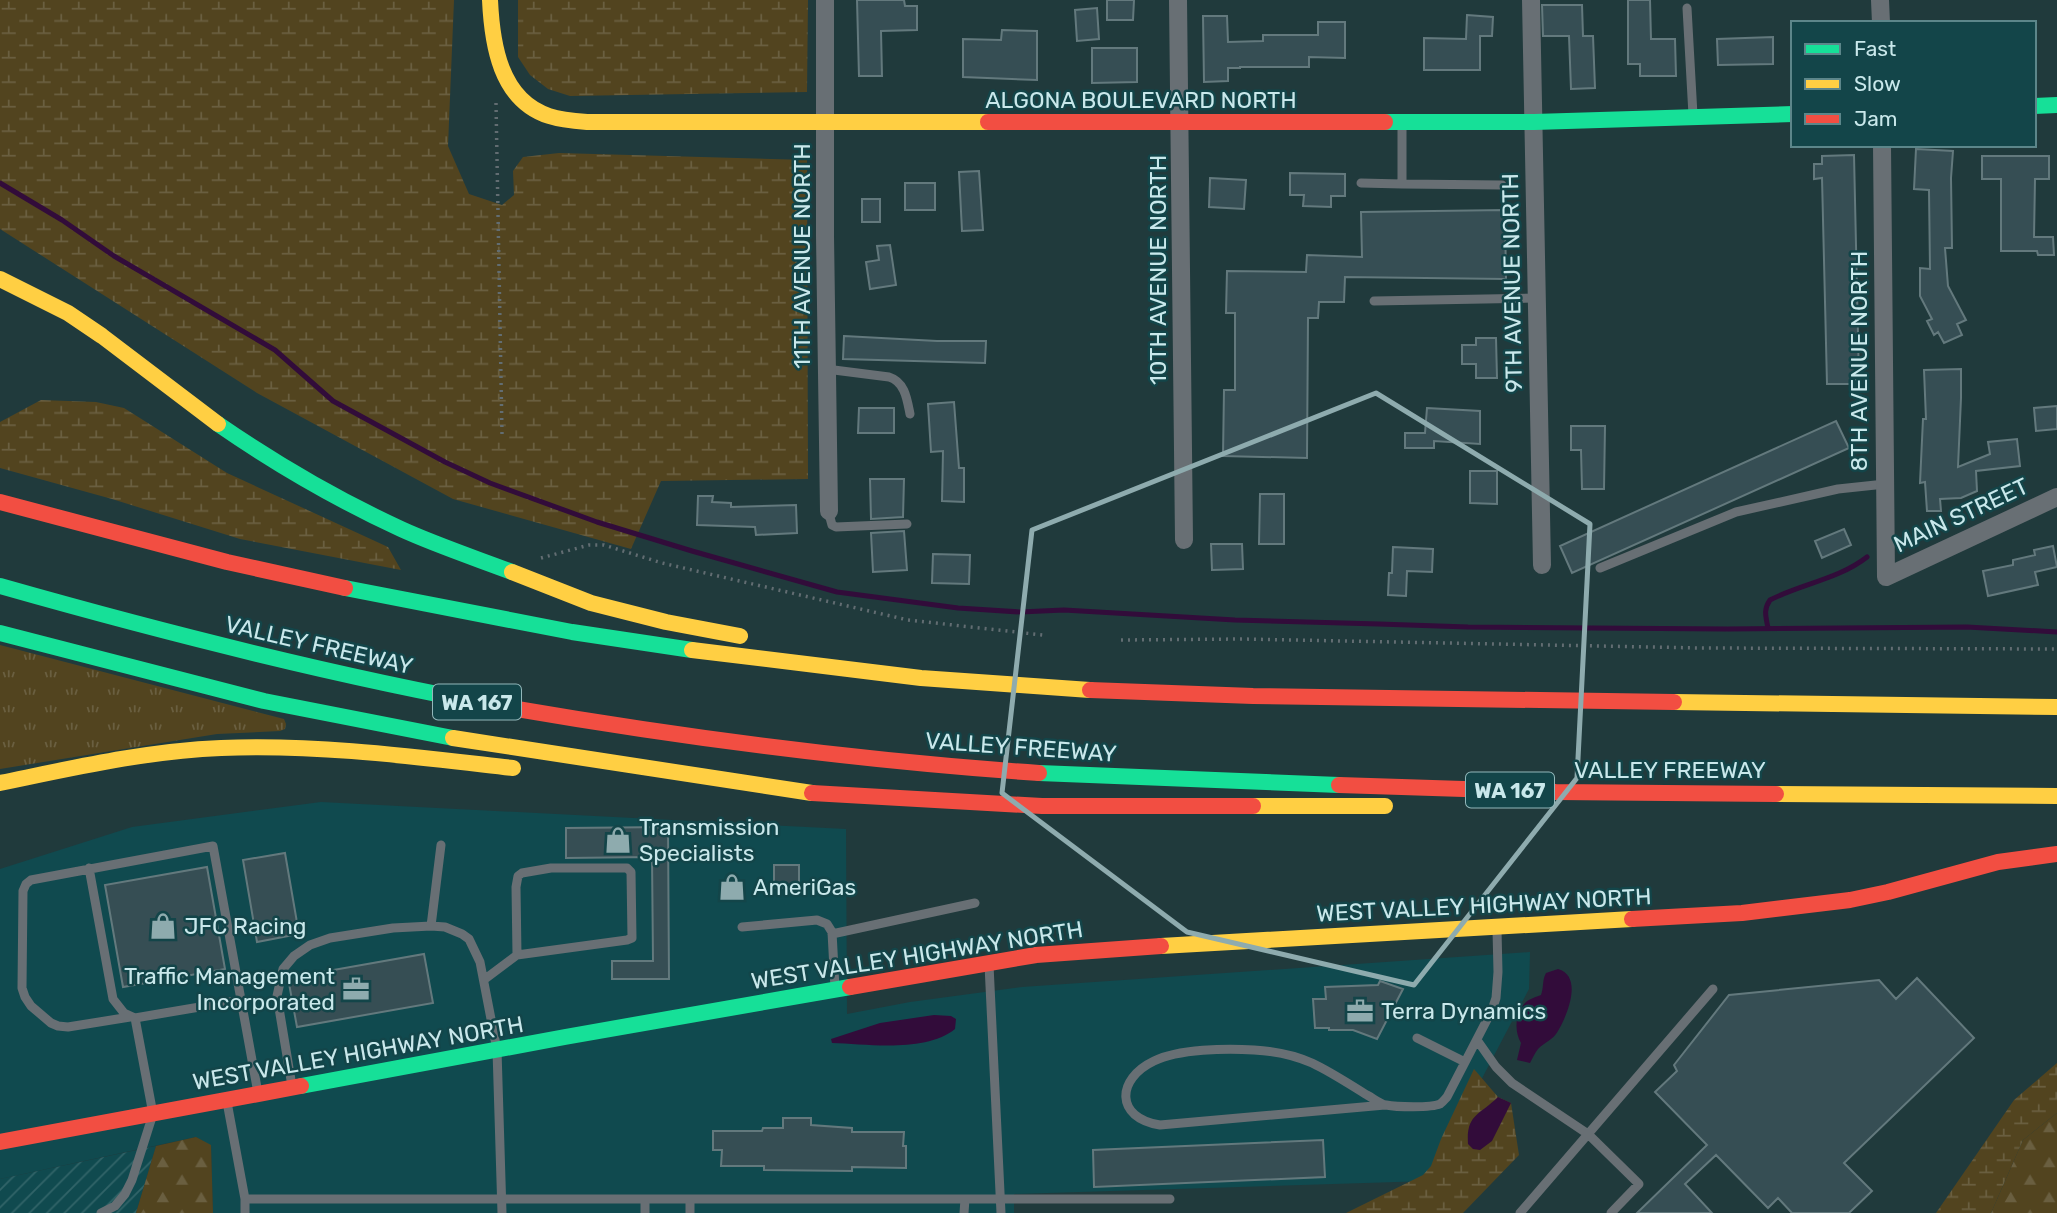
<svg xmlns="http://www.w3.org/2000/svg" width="2057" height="1213" viewBox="0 0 2057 1213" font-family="Rubik,sans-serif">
  <defs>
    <pattern id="industrial-furrows" width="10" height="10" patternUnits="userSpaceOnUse" patternTransform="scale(1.75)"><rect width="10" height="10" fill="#104a4f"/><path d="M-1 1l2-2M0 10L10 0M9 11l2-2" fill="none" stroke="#316468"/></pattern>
    <pattern id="grass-tufts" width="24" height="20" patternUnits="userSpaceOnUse" patternTransform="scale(1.75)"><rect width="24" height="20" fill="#52441f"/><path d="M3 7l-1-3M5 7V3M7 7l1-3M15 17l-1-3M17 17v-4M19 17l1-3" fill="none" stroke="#6a5f40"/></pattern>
    <pattern id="forest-firs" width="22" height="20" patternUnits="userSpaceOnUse" patternTransform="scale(1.75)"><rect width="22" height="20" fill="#52441f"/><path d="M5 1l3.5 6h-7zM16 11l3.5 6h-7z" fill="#6a5f40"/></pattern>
    <pattern id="wetland-marsh" width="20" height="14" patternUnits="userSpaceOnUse" patternTransform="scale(1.75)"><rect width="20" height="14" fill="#52441f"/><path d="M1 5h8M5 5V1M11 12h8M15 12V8" fill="none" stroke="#6a5f40"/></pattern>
  </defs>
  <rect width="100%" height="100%" fill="#203a3c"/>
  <path fill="#104a4f" d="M321,802L846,829L847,1014L910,1002L1022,987L1530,952L1529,989L1428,1181L1014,1194V1213H213L211,1146L196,1137L0,1179V869L132,827Z"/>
  <path fill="url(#industrial-furrows)" d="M156,1146L136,1213H0V1179Z"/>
  <path fill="url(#grass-tufts)" d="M0,645L284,719L286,724L285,729L280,731L217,734L0,769Z"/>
  <path fill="url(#forest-firs)" d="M2057,1113V1213H1991L2023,1140Z
    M196,1137L211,1145L213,1213H136L156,1146Z"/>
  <path fill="url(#wetland-marsh)" d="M0,0H454L448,146L469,194L502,205L514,195L513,171L523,157L559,153L807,160L808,479L661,481L631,549L453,499L257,393L0,229Z
    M518,0H808L807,92L570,96L548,89L530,75L518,57Z
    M41,400L96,402L124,408L227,473L388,547L401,570L240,539L112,499L0,468V422Z
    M2057,1063V1113L2023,1140L1991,1213H1936L2014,1100Z
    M1474,1069L1498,1097L1511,1103L1519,1155L1463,1213H1346L1423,1175L1431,1166L1441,1139Z"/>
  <path fill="#320c3a" d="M1558,969C1583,976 1568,1014 1558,1031C1553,1040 1545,1042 1538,1049C1535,1053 1532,1059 1530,1063L1517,1060L1521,1043C1514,1031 1515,1013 1525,1003C1529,999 1536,997 1541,995C1544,987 1542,980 1546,973Z
    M934,1015L951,1016L956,1019L955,1029C925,1053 868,1044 832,1043L831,1039L880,1023Z
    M1498,1097L1511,1103L1492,1141L1480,1150L1473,1149L1468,1144C1466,1114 1480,1115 1498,1097Z"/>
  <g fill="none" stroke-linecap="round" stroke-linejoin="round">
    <path stroke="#320c3a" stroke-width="5" d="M0,183L62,220L114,256L275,350L333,401L445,462L490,483L597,522L692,551L837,592L958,608L1020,612L1064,610L1235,620L1379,624L1468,627L1727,629L1967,627L2057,632
      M1768,628C1766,617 1763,610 1770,600C1801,584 1839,579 1867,557"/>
  </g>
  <path fill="#364e54" stroke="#63797d" stroke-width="2" d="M857,0H904L905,6H917V30L881,31L882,76H859Z
    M1107,0H1134L1133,20H1107Z
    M1628,0H1650L1651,39H1675L1676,76H1640V64H1628Z
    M1542,5H1582L1583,36H1593L1595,88L1571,89L1569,36H1543Z
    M1097,8L1099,39L1077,41L1075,10Z
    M1467,15L1493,17L1492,36H1480V70H1424V38L1466,39Z
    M1203,16H1227L1228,42L1263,41V35H1318V22H1345V58L1309,57V67H1240V68H1228V81L1204,82Z
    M1002,30L1037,31V80L963,77V39L1001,40Z
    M1773,37V64L1718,65L1717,39Z
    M1092,48H1137V82L1092,83Z
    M1916,149L1953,151L1951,178L1952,248H1945L1948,286L1966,320L1957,324L1962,335L1944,343L1938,332L1934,335L1927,321L1932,319L1920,296V268L1930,269L1929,190L1914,189Z
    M1854,155L1859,380H1851V384H1827L1822,178L1814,179V164H1822V156Z
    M1982,156H2049V179H2035L2034,237H2053L2054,255H2038L2037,251H2001V179H1982Z
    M979,171L983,230L962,231L959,172Z
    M1290,173L1345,174V196H1331V207L1303,206L1304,195H1290Z
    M1210,178L1246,180L1244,209L1209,207Z
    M905,183H935V210H905Z
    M862,199H880V222H862Z
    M1505,210L1506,279L1345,277L1344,302H1319L1318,318H1308L1307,458L1223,456L1224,390H1235V313H1226L1227,271L1306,272L1307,255L1362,257L1361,212Z
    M890,245L896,285L870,289L866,262L879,260L877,246Z
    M844,336L937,341H986L985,363L843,359Z
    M1476,338H1496L1497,378H1476V364H1462V345H1476Z
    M1961,369V398L1958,467L1990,454L1988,442L2017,439L2020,466L1976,471L1977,491L1961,498L1940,499L1941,511H1927L1925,482L1920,483L1923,419H1926L1924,370Z
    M954,402L959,468H964V502L942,501L943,451L931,452L928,404Z
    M2057,406V429L2036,431L2034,408Z
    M859,408H894V433H858Z
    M1427,408L1480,411V444L1434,441V448H1405V433H1425Z
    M1836,421L1849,448L1572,573L1560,546Z
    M1571,426H1605L1604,489H1582L1581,450H1571Z
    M1470,471H1497V504L1470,503Z
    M870,479H904L903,517L871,519Z
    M1260,494H1284V544H1259Z
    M698,496H713L712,502L731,503V507L796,505L797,533L756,535L755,527L697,525Z
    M1844,529L1851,545L1822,558L1815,541Z
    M904,531L907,570L873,572L871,533Z
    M1211,544H1242L1243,569L1212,570Z
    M2053,546L2057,567L2035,572L2038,585L1988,596L1983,571L2013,565V560L2035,555L2034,550Z
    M1393,547L1433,549L1432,572L1407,571L1406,596L1388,595L1389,573H1392Z
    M933,554L970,555L969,584L932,583Z
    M668,827L669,979H612V961H653L652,857L566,858V828Z
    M285,853L299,934L257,942L243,860Z
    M774,865H799V888H774Z
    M207,867L225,969L123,987L105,885Z
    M424,954L433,1003L297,1027L288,978Z
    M1917,978L1974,1038L1844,1163L1872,1191L1849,1213H1792L1778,1198L1768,1208L1716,1155L1685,1184L1712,1213H1637L1707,1145L1655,1092L1677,1071L1674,1065L1729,995L1879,980L1896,999Z
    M1380,981L1403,989L1377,1039L1353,1030H1329V1028H1315L1313,999H1326L1325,987L1378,985Z
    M783,1118H811V1125L852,1128V1132H904L903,1146H906V1168L852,1167V1171L764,1170V1166H721L722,1150H713V1131H762L763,1128H783Z
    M1323,1140L1325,1177L1094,1187L1093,1150Z"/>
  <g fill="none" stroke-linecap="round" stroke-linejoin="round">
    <path stroke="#626d72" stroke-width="3.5" stroke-dasharray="2 5" stroke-linecap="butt" d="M496,103L502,434
      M541,558L589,545H604L662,563L908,620L1043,635
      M1121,640L1242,639L1701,648L2057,649"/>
    <path stroke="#686f74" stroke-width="9" d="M1687,8L1693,115
      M1361,183L1402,184V124
      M1402,184L1502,185
      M1374,301L1537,298
      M826,369L889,377C905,382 907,399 910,414
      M828,510L832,525L836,527L907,524
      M1600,568L1736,512L1838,489L1885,484
      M89,868L113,999L124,1013L135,1018L241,1000
      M431,926L441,845
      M742,927L817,920L827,924L832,932L835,988
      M832,934L975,903
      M989,965L1001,1213
      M485,979L517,955L627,940L632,938L631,872L627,868H551L522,873L518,876L516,887L517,955
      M130,1017L68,1027L58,1026L51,1023L31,1006L25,997L22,988L23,891L26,884L31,880L213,846L258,1093
      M1417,1038L1465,1062
      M1477,1040L1496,1067L1512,1083L1588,1134L1639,1184L1611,1213
      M292,1086L277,996L283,969L294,956L310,945L330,938L393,928L431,926L445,927L462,934L469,939L480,962L497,1050L502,1213
      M227,1102L245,1199V1213
      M1385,1105L1160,1125C1115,1118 1116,1079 1154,1061C1178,1049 1227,1048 1254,1050C1273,1051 1294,1055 1312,1063C1331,1072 1349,1084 1367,1095C1373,1098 1380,1104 1386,1105C1396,1107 1431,1108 1440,1104C1443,1102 1445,1099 1447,1097L1492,1010L1496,998L1498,972L1497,930
      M245,1199H1170
      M690,1199V1213
      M101,1213L115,1206L125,1194L132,1180L153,1114L135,1018
      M645,1213V1199
      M964,1213L965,1199
      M1520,1213L1713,989"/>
    <path stroke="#686f74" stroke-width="18" d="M825,0V236L829,511
      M1178,0L1184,540
      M1531,0L1542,565
      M1880,0L1881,23
      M1882,145L1886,577L2057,497"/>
    <path stroke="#16e098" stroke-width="16" d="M2034,106L2057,105
      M1385,122H1534L1793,114
      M218,424C276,464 336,499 401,529C436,545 475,558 512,572
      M0,586C169,634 338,677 511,708
      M345,588L572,632L692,650
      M0,633L264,701L453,738
      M1039,773L1339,785
      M301,1086L565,1037L850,987"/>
    <path stroke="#ffcf43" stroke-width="16" d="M490,0C492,44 500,100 549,116C561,120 574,121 587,122H988
      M0,279L68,313L102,336L218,424
      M512,572L591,603L666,622L740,636
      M692,650L921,678L1090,690
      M1674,702L2057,707
      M453,738L812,793
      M0,783C73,768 146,751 221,748C319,744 416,757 513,768
      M1776,794L2057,796
      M1253,806H1385
      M1161,946L1632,919"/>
    <path stroke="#f24e42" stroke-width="16" d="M988,122H1385
      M0,502L227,562L345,588
      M1090,690L1253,696L1674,702
      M511,708C686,738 862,761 1039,773
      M1339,785L1556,792L1776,794
      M812,793L1042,806H1253
      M1632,919L1742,913L1850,900L1888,892L1998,862L2057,854
      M850,987L1036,955L1161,946
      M0,1142L301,1086"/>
  </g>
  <path fill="none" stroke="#8eabae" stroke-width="5" stroke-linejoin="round" d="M1376,393L1590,524L1577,778L1414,985L1187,932L1002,793L1032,530Z"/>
  <defs>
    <symbol id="shop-bare" viewBox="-9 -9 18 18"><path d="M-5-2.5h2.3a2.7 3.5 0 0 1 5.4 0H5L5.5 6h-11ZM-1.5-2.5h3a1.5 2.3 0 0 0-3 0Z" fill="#8eabae" stroke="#134549" stroke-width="2.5" paint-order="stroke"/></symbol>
    <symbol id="office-bare" viewBox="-9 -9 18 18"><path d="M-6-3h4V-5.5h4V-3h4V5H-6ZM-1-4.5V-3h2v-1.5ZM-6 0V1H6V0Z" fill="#8eabae" stroke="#134549" stroke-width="2.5" paint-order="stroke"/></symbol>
  </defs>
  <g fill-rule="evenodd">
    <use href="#shop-bare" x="599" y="821" width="38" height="38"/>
    <use href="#shop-bare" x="713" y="868" width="38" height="38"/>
    <use href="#shop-bare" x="144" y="907" width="38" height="38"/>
    <use href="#office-bare" x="337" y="970" width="38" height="38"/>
    <use href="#office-bare" x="1341" y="992" width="38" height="38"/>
  </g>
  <g text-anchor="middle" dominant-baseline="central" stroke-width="5" stroke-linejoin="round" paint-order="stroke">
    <g fill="#134549" stroke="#92b7ba" stroke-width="2">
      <rect x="433" y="684.5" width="88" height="35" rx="5"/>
      <rect x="1466" y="772.5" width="88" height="35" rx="5"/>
    </g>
    <g font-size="21" font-weight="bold" fill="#c9e8eb">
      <text x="477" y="702">WA 167</text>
      <text x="1510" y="790">WA 167</text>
    </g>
    <g font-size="23" fill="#c9e8eb" stroke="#134549">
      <text x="1141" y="100">ALGONA BOULEVARD NORTH</text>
      <text transform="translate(802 256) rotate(-90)">11TH AVENUE NORTH</text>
      <text transform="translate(1158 270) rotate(-90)">10TH AVENUE NORTH</text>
      <text transform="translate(1512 283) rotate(-91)">9TH AVENUE NORTH</text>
      <text transform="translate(1859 361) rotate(-90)">8TH AVENUE NORTH</text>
      <text transform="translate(1961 515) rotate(-25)">MAIN STREET</text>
      <text transform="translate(319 645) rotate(13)">VALLEY FREEWAY</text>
      <text transform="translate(1021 747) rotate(4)">VALLEY FREEWAY</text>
      <text x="1670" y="770">VALLEY FREEWAY</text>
      <text transform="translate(1484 905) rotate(-3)">WEST VALLEY HIGHWAY NORTH</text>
      <text transform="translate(917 955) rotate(-9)">WEST VALLEY HIGHWAY NORTH</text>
      <text transform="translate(358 1053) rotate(-10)">WEST VALLEY HIGHWAY NORTH</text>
    </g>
    <g font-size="23" fill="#c9e8eb" stroke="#134549" text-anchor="start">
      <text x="639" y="827">Transmission<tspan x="639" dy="26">Specialists</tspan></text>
      <text x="753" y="887">AmeriGas</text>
      <text x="184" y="926">JFC Racing</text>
      <text x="335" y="976" text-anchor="end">Traffic Management<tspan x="335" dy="26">Incorporated</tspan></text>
      <text x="1381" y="1011">Terra Dynamics</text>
    </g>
  </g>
  <rect x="1791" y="21" width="245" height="126" fill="#134549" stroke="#5c868a" stroke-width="2"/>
  <rect x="1805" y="44" width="35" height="10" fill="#16e098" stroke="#5c868a" stroke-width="2"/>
  <text x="1854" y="56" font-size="21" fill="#c9e8eb">Fast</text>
  <rect x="1805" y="79" width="35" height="10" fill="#ffcf43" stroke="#5c868a" stroke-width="2"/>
  <text x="1854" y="91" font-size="21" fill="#c9e8eb">Slow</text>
  <rect x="1805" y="114" width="35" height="10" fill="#f24e42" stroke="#5c868a" stroke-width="2"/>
  <text x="1854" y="126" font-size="21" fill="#c9e8eb">Jam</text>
</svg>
